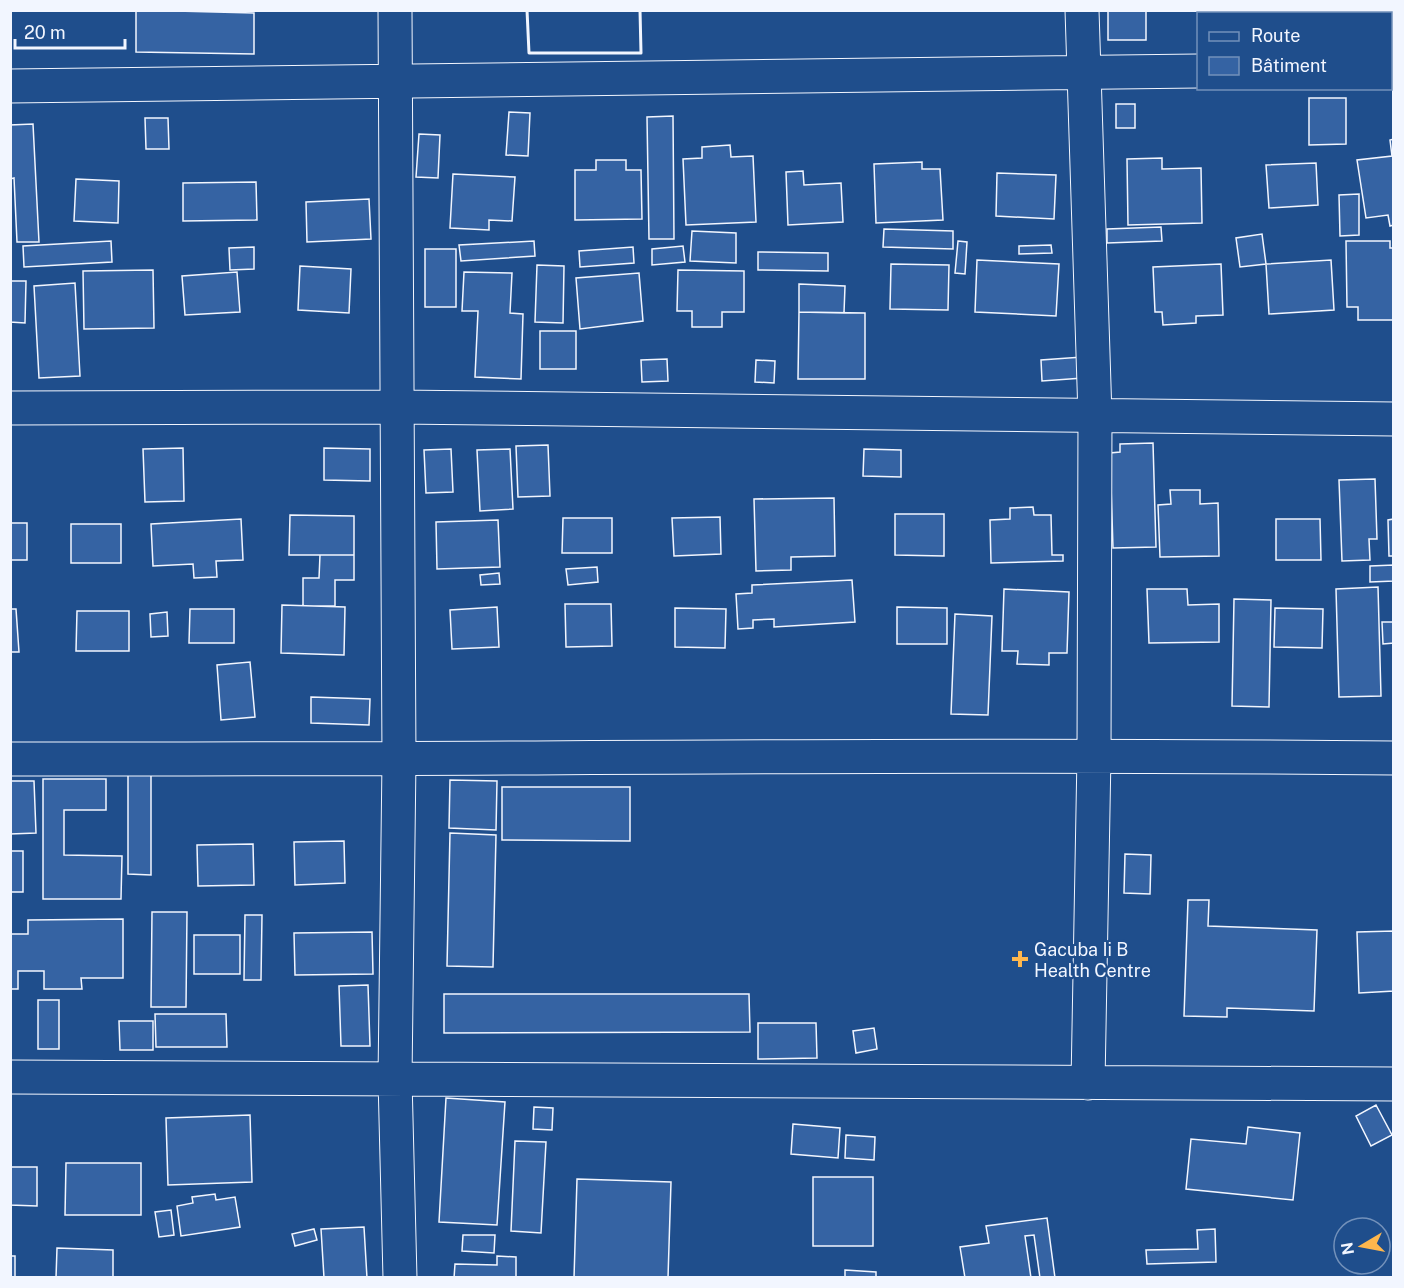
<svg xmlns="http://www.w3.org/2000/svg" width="1404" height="1288" viewBox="0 0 1404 1288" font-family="'Public Sans',sans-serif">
  <rect width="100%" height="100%" fill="#1f4e8c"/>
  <path fill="#3563a3" stroke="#f2f6ff" stroke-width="1.5" d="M136,10L254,13V54L136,52Z
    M1108,10H1146V40H1108Z
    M1335,10H1369V14H1335Z
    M1309,98H1346V144L1309,145Z
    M1116,104H1135V128H1116Z
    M509,112L530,113L528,156L506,155Z
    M673,116L674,239H649L647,117Z
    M145,118H168L169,149H146Z
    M33,124L39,242H17L14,178L10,179V125Z
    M419,134L440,135L438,178L416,177Z
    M1394,139V225L1390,226L1388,215L1366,218L1357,160L1392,156L1390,140Z
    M730,145L731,157L753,156L756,222L686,225L683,159L702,158V147Z
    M1162,158V169L1201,168L1202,223L1128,225L1127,159Z
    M596,160H626V170H641L642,219L575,220V170H596Z
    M922,162V169H940L943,220L876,223L874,164Z
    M1316,163L1318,205L1269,208L1266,165Z
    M803,171L804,185L841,183L843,222L788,225L786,172Z
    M997,173L1056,175L1054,219L996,216Z
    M453,174L515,177L512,221L489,220V230L450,228Z
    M76,179L119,181L118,223L74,221Z
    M256,182L257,220L183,221V183Z
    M1359,194V235L1340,236L1339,195Z
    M369,199L371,239L307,242L306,202Z
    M1161,227L1162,241L1107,243V229Z
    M884,229L953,231V249L883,247Z
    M692,231L736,233V263L690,261Z
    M1262,234L1266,264L1240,267L1236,238Z
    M111,241L112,262L24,267L23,246Z
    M534,241L535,256L461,261L459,245Z
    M958,241L967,242L965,274L955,273Z
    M1346,241H1390V248H1394V320H1358V307H1347Z
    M1051,245L1052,253L1019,254V246Z
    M683,246L685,262L652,265V249Z
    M254,247V269L230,270L229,248Z
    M633,247L634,263L580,267L579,251Z
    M425,249H456V307H425Z
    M758,252L828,253V271L758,270Z
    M977,260L1059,264L1056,316L975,312Z
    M1331,260L1334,310L1269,314L1266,264Z
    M891,264L949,265L948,310L890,309Z
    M1221,264L1223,315L1196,316V323L1163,325L1162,312H1155L1153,267Z
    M537,265L564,266L563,323L535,322Z
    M300,266L351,269L349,313L298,310Z
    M153,270L154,328L84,329L83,271Z
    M678,270L744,271V312H722V327H692V311H677Z
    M237,272L240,312L185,315L182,276Z
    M464,272L512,273L510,313L523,314L521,379L475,377L478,311H462Z
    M639,273L643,321L580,329L576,278Z
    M10,281H26L25,323L10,322Z
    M75,283L80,376L39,378L34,286Z
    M799,284L845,286L844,313L799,312Z
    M799,312L865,313V379H798Z
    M540,331H576V369H540Z
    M1082,357L1083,378L1042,381L1041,360Z
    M667,359L668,381L642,382L641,360Z
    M756,360L775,361L774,383L755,382Z
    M1153,443L1156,547L1113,548L1110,453L1120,452V444Z
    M548,445L550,496L518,497L516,446Z
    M183,448L184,501L145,502L143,449Z
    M324,448L370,449V481L324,480Z
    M451,449L453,492L426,493L424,450Z
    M510,449L513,509L480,511L477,450Z
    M864,449L901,450V477L863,476Z
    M1375,479L1377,539H1369L1370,560L1342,561L1339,480Z
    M1170,490H1200V504L1218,503L1219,556L1160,557L1158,505L1171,504Z
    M834,498L835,556L791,557V570L756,571L754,499Z
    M1033,507L1034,515H1051L1052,555H1063V561L991,563L990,520L1010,519V508Z
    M895,514H944V556L895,555Z
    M290,515L354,516V555H289Z
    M720,517L721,554L674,556L672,518Z
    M563,518H612V553H562Z
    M241,519L243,560L216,561L217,577L194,578L193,564L153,566L151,524Z
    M1276,519H1320L1321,560H1276Z
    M1394,519V556H1389L1388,520Z
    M498,520L500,567L437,569L436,522Z
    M10,523H27V560H10Z
    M71,524H121V563H71Z
    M320,555H354V580H335V606H303V578H319Z
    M1394,565V581L1370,582V566Z
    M597,567L598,582L568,585L566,569Z
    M499,573L500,584L481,585L480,575Z
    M852,580L855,622L774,627V619L753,620V628L738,629L736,594L752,593V585Z
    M1378,587L1381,696L1339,697L1336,589Z
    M1004,589L1069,592L1067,653H1049V665L1017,664L1018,651H1002Z
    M1147,589H1187L1188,605L1219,604V642L1149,643Z
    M1234,599L1271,600L1269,707L1232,706Z
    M565,604H611L612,646L566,647Z
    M282,605L345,607L344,655L281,653Z
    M497,607L499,647L452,649L450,610Z
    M897,607L947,608V644H897Z
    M675,608L726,609L725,648L675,647Z
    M1275,608L1323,609L1322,648L1274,647Z
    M10,609H16L19,652H10Z
    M190,609H234V643H189Z
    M77,611H129V651H76Z
    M167,612L168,636L151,637L150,614Z
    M955,614L992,616L988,715L951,714Z
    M1382,622H1394V643L1383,644Z
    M250,662L255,717L221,720L217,665Z
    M311,697L370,699L369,725L311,723Z
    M128,773H151V875L128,874Z
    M43,779H106V810H64V855L122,856L121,899H43Z
    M450,780L497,781L496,830L449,828Z
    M10,781H34L36,833L10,834Z
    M502,787H630V841L502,840Z
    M450,833L496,835L493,967L447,966Z
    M344,841L345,883L295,885L294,842Z
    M253,844L254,885L198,886L197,845Z
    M10,851H23V892H10Z
    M1125,854L1151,855L1150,894L1124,893Z
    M1188,900H1209L1208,926L1317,930L1314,1011L1227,1008V1017L1184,1016Z
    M152,912H187L186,1007H151Z
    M245,915H262L261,980H244Z
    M123,919V978H81L82,989H44V971H18V989H10V934H28V920Z
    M1394,931V991L1359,993L1357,932Z
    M372,932L373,974L295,975L294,933Z
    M194,935H240V974H194Z
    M368,985L370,1046H341L339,986Z
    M444,994H749L750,1032L444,1033Z
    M38,1000H59V1049H38Z
    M155,1014H226L227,1047H156Z
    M119,1021H153V1050H120Z
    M758,1023H816L817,1058L758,1059Z
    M874,1028L877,1049L856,1053L853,1031Z
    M446,1098L505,1102L497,1225L439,1222Z
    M1376,1105L1392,1135L1371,1146L1356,1116Z
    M534,1107L553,1108L552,1130L533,1129Z
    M250,1115L252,1182L168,1185L166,1118Z
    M793,1124L840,1128L838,1158L791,1154Z
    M1248,1127L1300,1133L1293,1200L1186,1189L1191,1139L1246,1144Z
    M846,1135L875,1137L874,1160L845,1158Z
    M515,1141L546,1142L541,1233L511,1231Z
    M66,1163H141V1215H65Z
    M10,1167H37V1206L10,1205Z
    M813,1177H873V1246H813Z
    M577,1179L671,1182L668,1278H574Z
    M215,1194L216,1200L235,1197L240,1227L181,1236L177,1206L193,1203L192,1197Z
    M171,1210L174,1235L159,1237L155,1212Z
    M1047,1218L1055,1278H1040L1034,1235L1025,1236L1031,1278H965L960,1247L989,1243L986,1226Z
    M364,1227L367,1278H324L321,1229Z
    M314,1229L317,1240L295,1246L292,1234Z
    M1215,1229L1216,1262L1147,1264L1146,1250L1198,1249L1197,1230Z
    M463,1235H495L494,1253L462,1251Z
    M57,1248L113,1250V1278H56Z
    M10,1256H15V1278H10Z
    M497,1256L516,1257V1278H454L455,1264L497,1265Z
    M845,1270L876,1272V1278H845Z"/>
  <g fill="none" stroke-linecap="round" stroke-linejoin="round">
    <defs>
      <path id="street" d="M395,10L399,760L395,1079L400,1278
        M1082,10L1095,416L1094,755L1088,1083
        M1390,69H1394
        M10,86L1198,71
        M10,408L397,407L1394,419
        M10,759C472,760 933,753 1394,758
        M10,1077L1394,1084"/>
    </defs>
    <use href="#street" stroke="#f2f6ff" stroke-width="35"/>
    <use href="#street" stroke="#1f4e8c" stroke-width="33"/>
    <path stroke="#f2f6ff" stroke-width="3" d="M527,10L529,53H641L640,10"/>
  </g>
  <path fill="#ffb74d" stroke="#1f4e8c" stroke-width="2" d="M1017 950h6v6h6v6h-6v6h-6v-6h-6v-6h6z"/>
  <g text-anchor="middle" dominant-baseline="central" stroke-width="4.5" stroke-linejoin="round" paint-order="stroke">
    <g font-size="18" fill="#f2f6ff" stroke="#1f4e8c" text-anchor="start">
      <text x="1034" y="949">Gacuba Ii B<tspan x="1034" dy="21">Health Centre</tspan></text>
    </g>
  </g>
  <rect width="1404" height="1288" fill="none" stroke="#f2f6ff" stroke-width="24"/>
  <rect x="1197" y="12" width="195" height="78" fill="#1f4e8c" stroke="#7391ba" stroke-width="1.5"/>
  <rect x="1209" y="32" width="30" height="9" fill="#1f4e8c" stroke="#7391ba" stroke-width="1.5"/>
  <text x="1251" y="42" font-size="18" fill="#f2f6ff">Route</text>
  <rect x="1209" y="57" width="30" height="18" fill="#3563a3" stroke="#7391ba" stroke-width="1.5"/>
  <text x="1251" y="72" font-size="18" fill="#f2f6ff">Bâtiment</text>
  <g transform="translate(1362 1246) rotate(260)"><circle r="28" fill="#1f4e8c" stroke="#7391ba" stroke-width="1.5"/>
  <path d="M0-4.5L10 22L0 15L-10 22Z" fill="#ffb74d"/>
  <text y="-9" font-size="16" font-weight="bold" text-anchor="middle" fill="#f2f6ff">N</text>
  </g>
  <path d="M15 39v9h110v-9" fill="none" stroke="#f2f6ff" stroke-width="3"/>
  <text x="24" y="39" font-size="18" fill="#f2f6ff" stroke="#1f4e8c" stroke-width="4.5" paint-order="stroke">20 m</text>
</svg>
